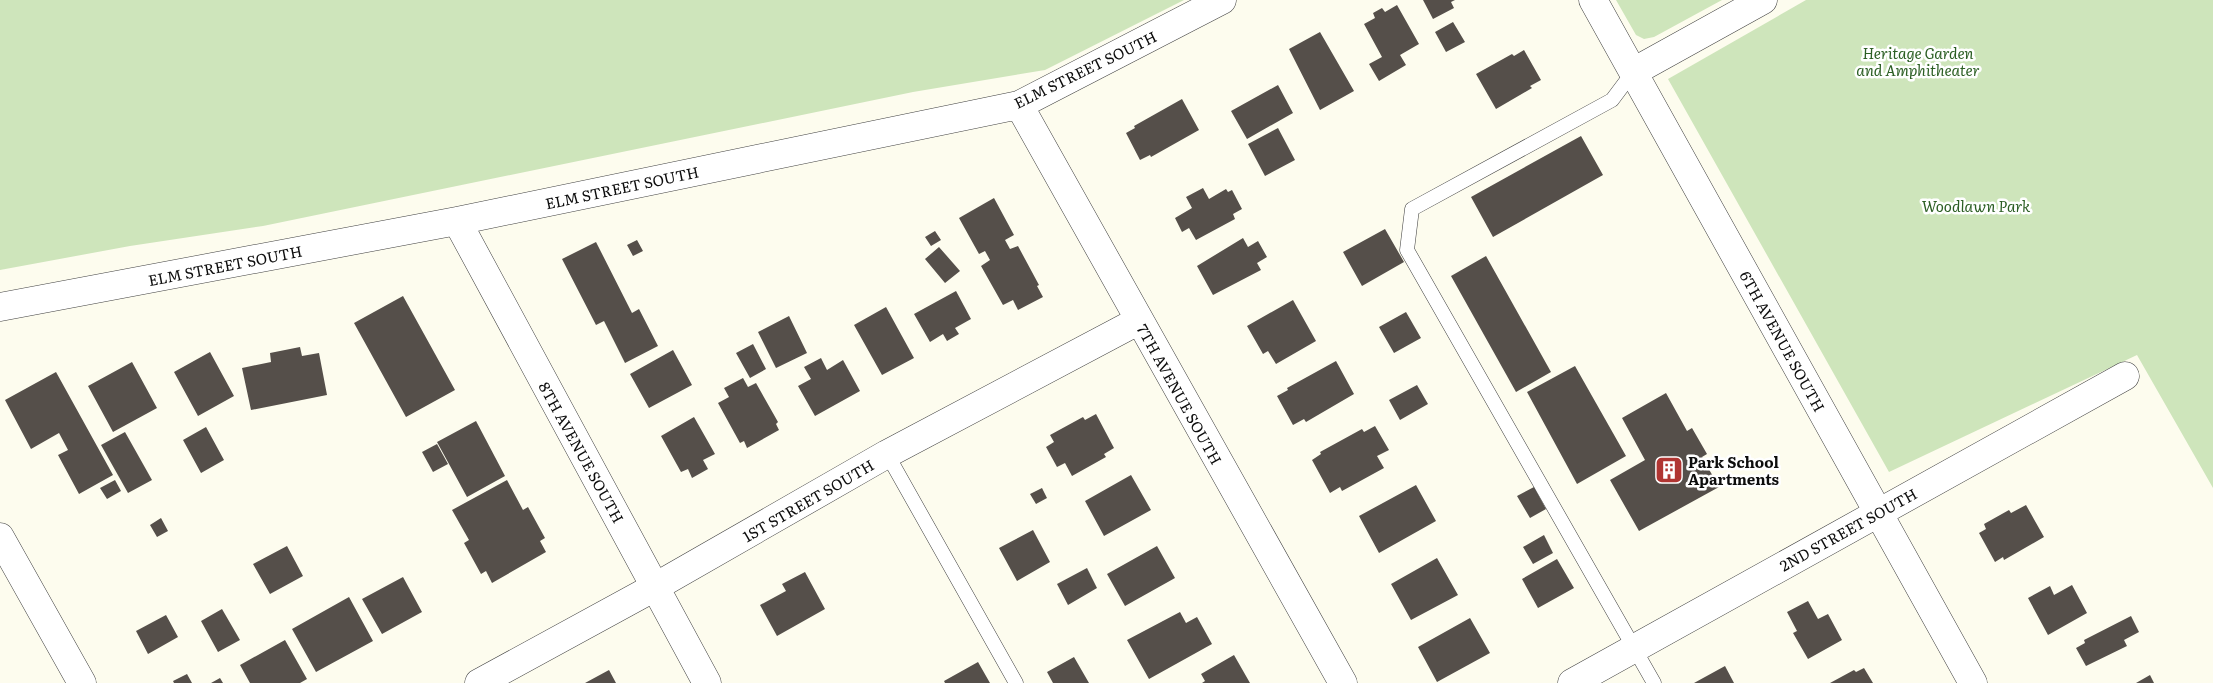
<svg xmlns="http://www.w3.org/2000/svg" width="2213" height="683" viewBox="0 0 2213 683" font-family="Literata,serif">
  <rect width="100%" height="100%" fill="#fdfcee"/>
  <path fill="#cee5bb" d="M0,0H1184L1045,70L913,92L263,226L130,246L0,270Z
    M1616,0H1722L1654,37L1644,39L1636,35Z
    M1806,0H2213V488L2137,355L1889,472L1668,79Z"/>
  <path fill="#554f4a" d="M1423,0H1455L1451,2L1454,8L1433,19Z
    M1397,5L1419,44L1400,55L1406,65L1379,81L1369,64L1382,57L1364,24L1375,18L1373,13L1382,8L1385,12Z
    M1453,22L1465,42L1446,52L1435,32Z
    M1320,32L1354,91L1320,110L1289,49Z
    M1524,50L1541,80L1530,86L1532,88L1496,109L1476,74L1512,54L1514,56Z
    M1278,85L1293,113L1247,139L1231,111Z
    M1182,99L1199,130L1151,157L1150,155L1140,160L1126,133L1135,128L1134,126Z
    M1278,128L1295,160L1265,176L1248,144Z
    M1581,136L1603,175L1493,237L1471,197Z
    M1203,188L1209,199L1226,189L1228,192L1232,190L1242,209L1233,214L1235,219L1196,240L1189,228L1182,232L1175,218L1192,208L1186,197Z
    M994,198L1014,235L1005,240L1010,249L1018,246L1039,285L1037,286L1043,297L1018,310L1013,300L1003,305L981,266L990,260L985,251L979,254L959,218Z
    M1385,229L1404,262L1362,286L1343,252Z
    M935,231L941,240L931,246L925,237Z
    M1243,238L1248,247L1258,241L1267,257L1257,263L1261,270L1213,295L1197,266Z
    M637,240L643,251L633,256L627,245Z
    M596,242L632,313L639,309L658,346L625,363L604,321L596,325L562,259Z
    M939,247L960,271L945,283L925,259Z
    M1486,256L1551,372L1516,392L1451,276Z
    M956,291L971,319L955,328L959,334L947,341L943,334L930,342L914,314Z
    M403,296L455,390L406,417L354,323Z
    M1293,300L1316,341L1276,364L1268,351L1263,354L1247,326Z
    M886,307L914,358L882,375L854,325Z
    M1406,312L1421,338L1394,353L1379,327Z
    M789,316L807,353L776,368L758,332Z
    M753,344L766,369L750,378L736,353Z
    M300,347L302,356L319,353L327,395L251,410L242,368L271,362L270,353Z
    M673,350L692,385L649,408L630,374Z
    M210,352L234,396L198,416L174,372Z
    M821,358L827,370L843,360L860,391L815,416L798,386L811,379L804,367Z
    M1336,361L1354,394L1306,422L1304,419L1293,425L1277,396L1288,390L1287,388Z
    M132,362L157,408L113,432L88,386Z
    M1575,366L1626,456L1577,484L1527,392Z
    M56,372L113,475L79,494L58,455L68,450L59,433L31,449L5,400Z
    M743,378L748,387L756,383L778,422L776,424L779,430L747,448L744,441L740,443L718,403L729,397L724,388Z
    M1417,385L1428,404L1400,420L1389,400Z
    M1666,393L1687,431L1692,428L1707,454L1702,457L1719,487L1639,531L1610,480L1645,460L1622,418Z
    M1096,414L1114,448L1104,454L1106,457L1072,476L1065,463L1057,467L1046,447L1054,442L1050,435L1083,417L1085,420Z
    M694,417L715,454L703,460L708,469L692,478L688,469L681,472L661,436Z
    M476,421L505,476L467,497L437,442Z
    M1375,426L1389,450L1377,456L1384,468L1342,491L1340,487L1330,493L1312,460L1321,454L1320,452L1362,429L1364,432Z
    M206,427L224,460L201,473L183,440Z
    M125,432L152,480L128,493L101,445Z
    M437,444L448,464L433,472L422,452Z
    M1131,475L1151,510L1104,536L1085,501Z
    M115,480L121,491L107,499L100,488Z
    M507,480L523,510L528,507L545,538L540,541L546,552L492,583L486,571L481,574L464,543L469,540L452,510Z
    M1416,485L1436,521L1379,553L1359,516Z
    M1534,487L1546,509L1530,518L1517,496Z
    M1042,488L1047,498L1036,504L1030,494Z
    M2026,505L2044,537L2004,560L2003,557L1995,562L1979,533L1986,529L1984,524L2009,510L2011,513Z
    M161,518L168,531L157,537L150,525Z
    M1033,530L1050,562L1017,581L999,548Z
    M1544,535L1553,553L1533,564L1523,547Z
    M287,546L303,576L270,594L253,564Z
    M1157,546L1175,578L1125,606L1107,574Z
    M1437,558L1458,595L1411,620L1391,584Z
    M1557,559L1574,588L1538,608L1522,579Z
    M1087,568L1097,588L1068,605L1057,584Z
    M805,572L825,609L777,636L760,605L786,591L782,584Z
    M403,577L422,612L382,634L362,599Z
    M2072,585L2087,613L2048,635L2028,598L2050,586L2054,595Z
    M349,597L373,641L316,672L292,629Z
    M1808,601L1818,619L1828,614L1842,640L1808,659L1793,633L1797,631L1787,612Z
    M222,609L240,640L218,652L201,621Z
    M1180,612L1186,623L1197,617L1212,644L1149,679L1127,640Z
    M166,615L178,637L148,654L136,631Z
    M2131,616L2139,632L2124,640L2127,646L2086,666L2076,648L2085,643L2084,640Z
    M1470,618L1490,653L1437,682L1418,647Z
    M285,640L307,679L300,683H250L240,665Z
    M1234,655L1250,683H1202L1205,681L1201,674Z
    M1074,657L1089,683H1053L1047,672Z
    M978,662L990,683H945L944,681Z
    M1725,666L1734,683H1694Z
    M1864,668L1873,683H1830L1854,670L1856,672Z
    M609,670L616,683H585Z
    M187,674L192,683H174L173,681Z
    M2150,675L2154,683H2136Z
    M220,678L223,683H211Z"/>
  <g fill="none" stroke-linecap="round" stroke-linejoin="round">
    <defs>
      <path id="service" d="M1633,72L1612,100L1412,209L1407,250L1654,683
        M887,454L1016,683"/>
      <path id="minor" d="M1593,0L1973,683
        M1633,72L1763,0
        M1019,105L1343,683
        M457,221L707,683
        M0,307L457,221L1019,105L1222,0
        M0,537L82,683
        M479,683L655,587L887,454L1138,321
        M1572,683L2125,376"/>
    </defs>
    <use href="#service" stroke="#404040" stroke-width="15"/>
    <use href="#minor" stroke="#404040" stroke-width="29"/>
    <use href="#service" stroke="#fff" stroke-width="14"/>
    <use href="#minor" stroke="#fff" stroke-width="28"/>
  </g>
  <defs>
    <symbol id="building-square" viewBox="-11 -11 22 22"><rect x="-9" y="-9" width="18" height="18" rx="4" fill="#b03532" stroke="#fff"/><path d="M-4-6H4V6H1V3H-1V6H-4ZM-2.5-4.3h1.7v1.8h-1.7ZM.8-4.3h1.7v1.8H.8ZM-2.5-1h1.7V.8h-1.7ZM.8-1h1.7V.8H.8Z" fill="#fff"/></symbol>
  </defs>
  <g fill-rule="evenodd">
    <use href="#building-square" x="1653" y="454" width="32" height="32"/>
  </g>
  <g text-anchor="middle" dominant-baseline="central" stroke-width="5" stroke-linejoin="round" paint-order="stroke">
    <g font-size="15" font-style="italic" fill="#2b5e23" stroke="#fff">
      <text x="1918" y="52">Heritage Garden<tspan x="1918" dy="17">and Amphitheater</tspan></text>
      <text x="1976" y="205">Woodlawn Park</text>
    </g>
    <g font-size="15" fill="#0d0d0d" stroke="#fff">
      <text transform="translate(1085 69) rotate(-26)">ELM STREET SOUTH</text>
      <text transform="translate(622 187) rotate(-12)">ELM STREET SOUTH</text>
      <text transform="translate(225 265) rotate(-11)">ELM STREET SOUTH</text>
      <text transform="translate(1783 341) rotate(61)">6TH AVENUE SOUTH</text>
      <text transform="translate(1180 394) rotate(61)">7TH AVENUE SOUTH</text>
      <text transform="translate(582 452) rotate(61)">8TH AVENUE SOUTH</text>
      <text transform="translate(808 500) rotate(-30)">1ST STREET SOUTH</text>
      <text transform="translate(1848 529) rotate(-29)">2ND STREET SOUTH</text>
    </g>
    <g font-size="15" font-weight="bold" fill="#0d0d0d" stroke="#fff" text-anchor="start">
      <text x="1688" y="461">Park School<tspan x="1688" dy="17">Apartments</tspan></text>
    </g>
  </g>
</svg>
